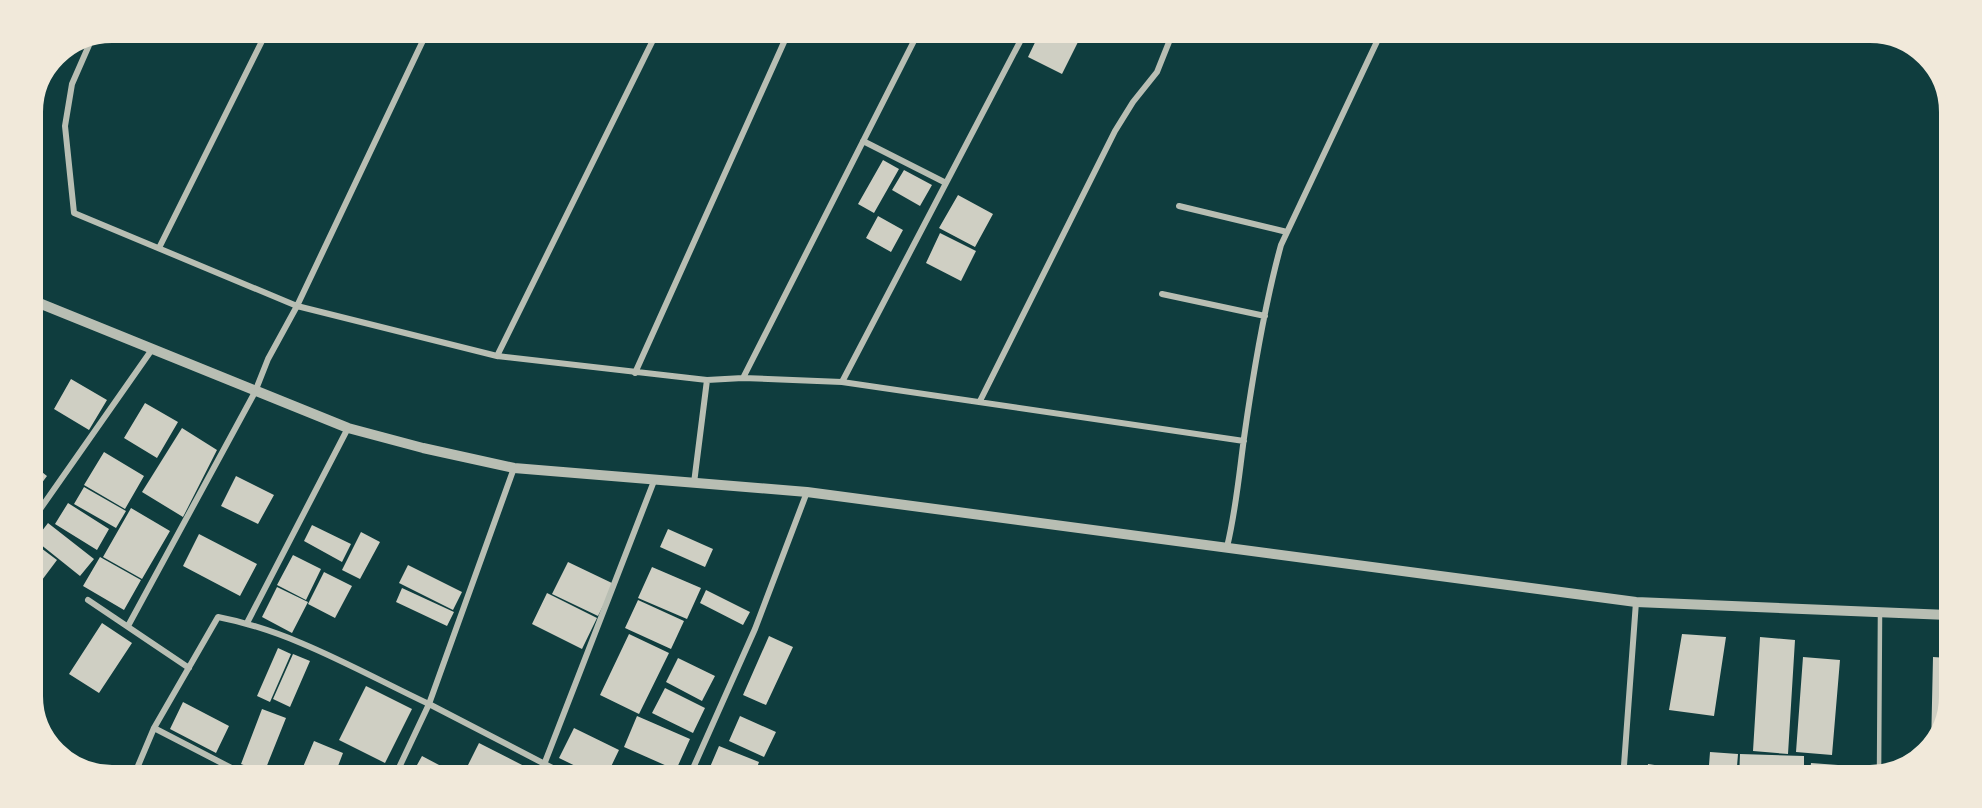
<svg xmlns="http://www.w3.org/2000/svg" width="1982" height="808" viewBox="0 0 1982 808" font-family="'Open Sans',sans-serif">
  <rect width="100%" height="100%" fill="#0f3d3e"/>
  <path fill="#cfcfc3" d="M1040,32H1083L1062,74L1028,57Z
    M883,160L899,169L874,213L858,204Z
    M904,170L932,185L920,206L892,190Z
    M958,195L993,214L975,247L939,228Z
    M878,216L903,230L891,252L866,238Z
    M940,233L976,251L961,281L926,263Z
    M71,379L107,400L89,430L54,409Z
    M145,403L178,422L157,458L124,438Z
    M182,428L217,450L183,517L142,492Z
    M104,452L144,476L125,509L84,485Z
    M29,462L47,476L29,500Z
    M236,476L274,495L258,524L221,506Z
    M84,487L126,511L116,528L74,504Z
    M68,503L109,529L97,550L55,524Z
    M131,508L170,531L142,579L103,557Z
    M48,523L94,559L80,576L35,540Z
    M312,525L351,544L342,562L304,541Z
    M668,529L713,549L705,567L660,547Z
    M361,532L380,542L360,579L342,570Z
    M199,534L257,564L240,596L183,566Z
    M33,542L57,560L36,588L29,583V547Z
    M293,555L321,569L306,600L277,585Z
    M100,557L141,580L124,610L83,586Z
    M568,562L614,584L598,616L552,594Z
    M408,565L462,592L453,610L399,583Z
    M652,567L701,588L687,619L638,598Z
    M324,572L352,586L335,618L308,604Z
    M277,587L308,602L292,633L262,617Z
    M402,588L454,612L447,626L396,602Z
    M706,590L750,612L743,625L700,603Z
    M547,593L597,618L582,649L532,624Z
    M638,600L684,621L671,649L625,628Z
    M102,623L132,643L99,693L69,674Z
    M629,634L669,653L639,714L600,695Z
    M1682,634L1726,637L1714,716L1669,710Z
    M769,636L793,647L766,705L743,695Z
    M1760,637L1795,640L1788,754L1753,751Z
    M278,648L291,654L270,702L257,696Z
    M293,654L310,661L290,707L273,699Z
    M1803,657L1840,660L1832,755L1796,752Z
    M1933,657L1948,658L1947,728L1931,748Z
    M678,658L715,676L702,701L666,682Z
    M366,686L412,709L385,763L339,740Z
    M665,688L705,708L693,733L652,713Z
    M183,702L229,726L216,753L170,729Z
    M262,709L286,718L264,773L241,764Z
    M637,716L690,739L676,770L624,747Z
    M740,716L776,732L764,757L729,741Z
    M574,728L619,750L607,775H594L559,758Z
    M314,741L343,753L335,774H300Z
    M479,743L528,768L525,775H463Z
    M719,746L759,762L754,776H729L710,767Z
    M1710,752L1738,754L1736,779H1708Z
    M1740,754L1804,756V779H1739Z
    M422,756L458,775L412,774Z
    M1811,763L1865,767L1864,779H1809Z
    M1648,764L1707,773L1706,779H1646Z
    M1893,767H1910L1893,773Z"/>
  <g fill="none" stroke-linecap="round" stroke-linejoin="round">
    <path stroke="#b8beb3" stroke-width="4.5" d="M1879,777L1880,614"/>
    <path stroke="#b8beb3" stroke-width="6" d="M919,31L743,378L842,382L1025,32
      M93,36L72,84L65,126L74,213L297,306L497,356L707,380
      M863,141L946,183
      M1179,206L1287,232
      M159,248L268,29
      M1162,294L1265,316
      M497,356L658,30
      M635,373L789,31
      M842,382L1244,441
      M980,401L1115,131L1133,102L1157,72L1173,32
      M514,468L429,704L566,775
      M694,483L707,380L743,378
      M29,525L153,348
      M1227,547C1236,510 1239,475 1244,438C1253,374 1264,307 1281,245L1381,33
      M88,600L189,668
      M247,623L348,428
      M128,626L255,392L268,359L297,306L428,30
      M154,728L243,774
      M45,746L61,758
      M135,773L154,728L218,617C292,631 361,672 429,704L396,774
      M540,775L654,481
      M690,775L755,629L807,492
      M1595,779L1624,769
      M1623,779L1636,602"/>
    <path stroke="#b8beb3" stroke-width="10" d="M29,299L348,428L423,448L514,468L807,492L1636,602L1948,615"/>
  </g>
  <path d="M0 0H1982V808H0ZM112 39H1870A73 73 0 0 1 1943 112V696A73 73 0 0 1 1870 769H112A73 73 0 0 1 39 696V112A73 73 0 0 1 112 39Z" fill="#f1e9da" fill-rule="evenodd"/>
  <path fill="none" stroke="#f1e9da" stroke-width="8" d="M112 39H1870A73 73 0 0 1 1943 112V696A73 73 0 0 1 1870 769H112A73 73 0 0 1 39 696V112A73 73 0 0 1 112 39Z"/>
</svg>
